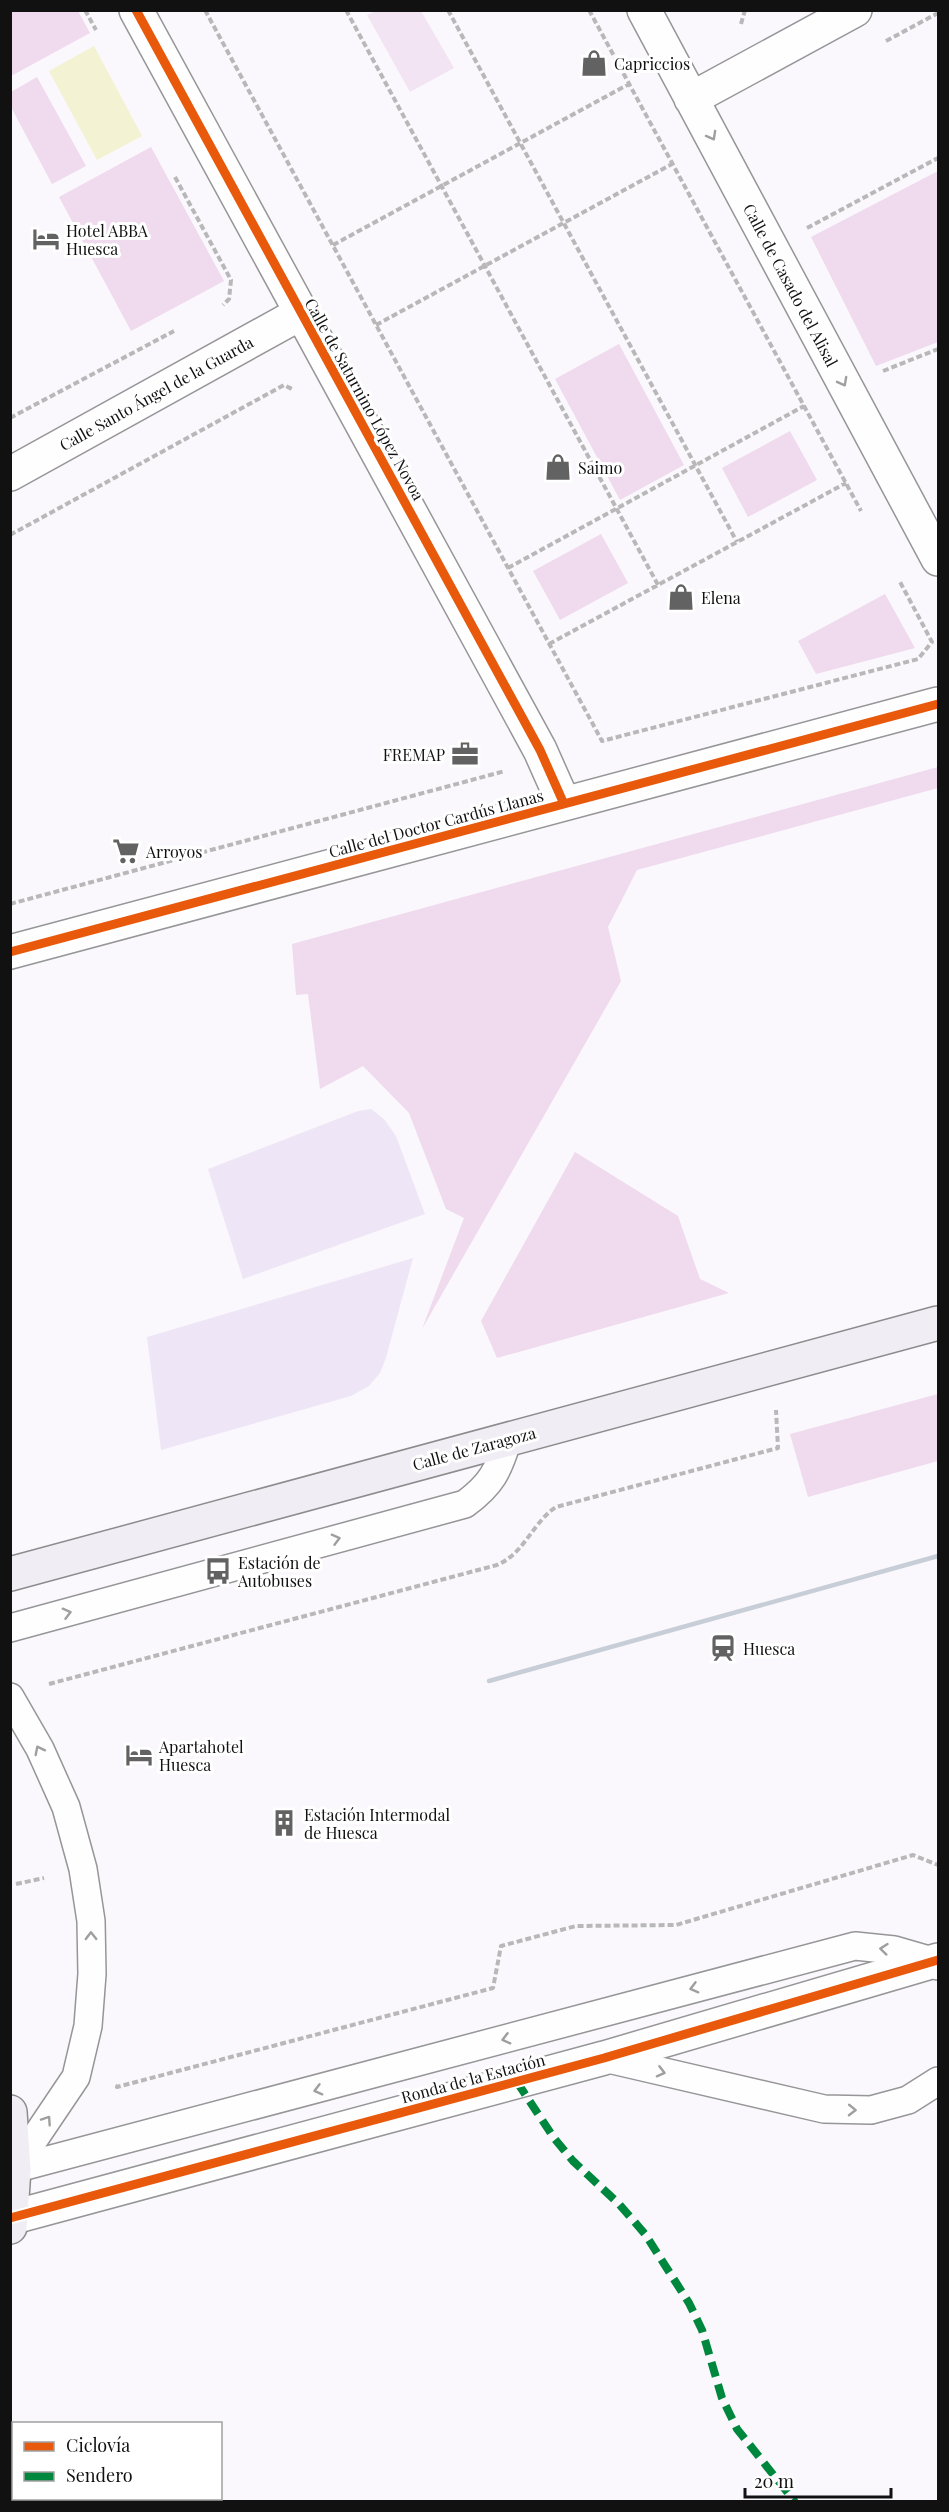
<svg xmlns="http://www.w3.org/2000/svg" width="949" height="2512" viewBox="0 0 949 2512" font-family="'Playfair Display',serif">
  <rect width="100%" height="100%" fill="#faf8fc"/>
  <path fill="#eee6f6" d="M371,1109L384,1119L396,1136L425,1214L243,1279L208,1169L358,1111Z
    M413,1258L386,1358L380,1373L369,1386L351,1396L161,1450L147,1337Z"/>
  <path fill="#efdaee" d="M11,10L78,11L90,33L11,76Z
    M37,77L86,166L52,184L11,107V92Z
    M151,147L224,281L131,331L59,197Z
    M938,171V342L876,366L811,237Z
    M619,344L684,465L620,500L555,379Z
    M790,431L817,480L748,517L722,468Z
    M601,534L628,583L560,620L533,571Z
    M885,594L915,648L816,674L798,641Z
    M938,767V788L637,870L608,927L621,981L422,1329L464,1218L446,1209L409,1113L363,1066L320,1089L308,994L296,995L292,944Z
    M575,1152L678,1216L700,1279L729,1293L497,1358L481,1321Z
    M938,1394V1461L808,1497L790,1434Z"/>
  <path fill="#f3e4f4" d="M376,11H421L454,68L410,92L367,15Z"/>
  <path fill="#f3f2d2" d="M94,46L142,136L97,160L49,71Z"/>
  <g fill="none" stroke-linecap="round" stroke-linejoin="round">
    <defs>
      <path id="lane" d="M10,1628L465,1504C492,1484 498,1471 508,1439
        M10,1697L40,1749L66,1807L83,1869L91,1921L92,1974L88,2026L76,2077L14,2169
        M604,2058L824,2109L871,2110L908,2100L938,2081
        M14,2169L855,1946L894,1950L932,1961L938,1966"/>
      <path id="street" d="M136,10L540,750L564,804
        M644,10L938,559
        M691,99L855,10
        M10,474L301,313
        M10,952L938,704
        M10,2218L604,2058L938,1960"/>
      <path id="secondary" d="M10,1574L938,1323
        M10,2112L14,2169L10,2227"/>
    </defs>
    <use href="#lane" stroke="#969597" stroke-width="30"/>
    <use href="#street" stroke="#969597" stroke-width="36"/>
    <use href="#secondary" stroke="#8d8c8d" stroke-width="36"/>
    <path stroke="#b9b8b9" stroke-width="4" stroke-dasharray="6 3" stroke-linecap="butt" d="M85,10L96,30
      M205,10L602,741L918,659L932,642L899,580
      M346,10L658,585
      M448,10L737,542
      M589,10L861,511
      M741,24L745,10
      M886,41L938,13
      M175,177L231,280L229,299L223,305
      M807,228L938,158
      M333,245L629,84
      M376,325L672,164
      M883,371L938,349
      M10,418L174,331
      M10,535L284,385L294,390
      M508,568L804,406
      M549,644L846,483
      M10,904L505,771
      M49,1684L497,1565C525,1553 532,1523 556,1507L778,1448L776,1410
      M16,1884L44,1878
      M118,2085L117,2087L493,1988L501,1946L576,1926L676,1925L913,1855L938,1865"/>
    <use href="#lane" stroke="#fefeff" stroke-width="27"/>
    <use href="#street" stroke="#fefeff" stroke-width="33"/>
    <use href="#secondary" stroke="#f1edf4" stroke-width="33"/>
    <path stroke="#c8ced7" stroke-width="4.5" d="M489,1681L938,1556"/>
    <path stroke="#00873e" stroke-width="8" stroke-dasharray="15 8" stroke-linecap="butt" d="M517,2082L554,2138L573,2161L619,2204L645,2234L689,2303L702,2330L722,2398L737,2429L795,2502"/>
    <defs>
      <path id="cycleway" d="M136,10L540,750L564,804
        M10,952L938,704
        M10,2218L604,2058L938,1960"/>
    </defs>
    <use href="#cycleway" stroke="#fff" stroke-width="13"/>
    <use href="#cycleway" stroke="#e8590c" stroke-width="9"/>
  </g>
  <defs><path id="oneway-chevron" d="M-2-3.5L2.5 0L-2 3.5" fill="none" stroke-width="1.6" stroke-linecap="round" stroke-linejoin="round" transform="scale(1.5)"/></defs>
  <g stroke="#9f9fa0">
    <use href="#oneway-chevron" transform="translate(712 136) rotate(61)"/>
    <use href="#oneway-chevron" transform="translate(843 382) rotate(62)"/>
    <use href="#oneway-chevron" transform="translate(336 1539) rotate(-15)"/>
    <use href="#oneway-chevron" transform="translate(67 1613) rotate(-15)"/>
    <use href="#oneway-chevron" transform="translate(39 1750) rotate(-117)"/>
    <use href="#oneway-chevron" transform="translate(91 1936) rotate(-91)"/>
    <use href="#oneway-chevron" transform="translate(884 1949) rotate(-174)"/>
    <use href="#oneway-chevron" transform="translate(694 1988) rotate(165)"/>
    <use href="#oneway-chevron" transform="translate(506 2039) rotate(165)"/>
    <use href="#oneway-chevron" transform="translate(661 2072) rotate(14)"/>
    <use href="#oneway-chevron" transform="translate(318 2090) rotate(165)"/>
    <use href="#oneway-chevron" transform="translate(852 2110) rotate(1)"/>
    <use href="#oneway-chevron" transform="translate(47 2120) rotate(-56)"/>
  </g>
  <defs>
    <symbol id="shop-bare" viewBox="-9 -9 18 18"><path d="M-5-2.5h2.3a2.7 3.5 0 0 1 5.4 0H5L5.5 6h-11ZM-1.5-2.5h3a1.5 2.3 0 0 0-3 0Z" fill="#636263" stroke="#fff" stroke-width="2.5" paint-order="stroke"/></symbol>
    <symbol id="hotel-bare" viewBox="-9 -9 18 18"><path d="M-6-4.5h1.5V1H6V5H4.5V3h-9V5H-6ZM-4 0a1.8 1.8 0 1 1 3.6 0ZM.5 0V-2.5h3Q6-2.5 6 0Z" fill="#636263" stroke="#fff" stroke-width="2.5" paint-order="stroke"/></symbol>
    <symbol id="office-bare" viewBox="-9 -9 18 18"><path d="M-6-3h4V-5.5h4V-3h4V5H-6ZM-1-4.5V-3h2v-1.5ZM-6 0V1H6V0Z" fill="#636263" stroke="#fff" stroke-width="2.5" paint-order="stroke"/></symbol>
    <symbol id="supermarket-bare" viewBox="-9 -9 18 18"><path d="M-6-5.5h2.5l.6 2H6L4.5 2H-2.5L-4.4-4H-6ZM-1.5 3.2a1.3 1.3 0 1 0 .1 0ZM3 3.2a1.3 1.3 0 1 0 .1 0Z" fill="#636263" stroke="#fff" stroke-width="2.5" paint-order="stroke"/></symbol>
    <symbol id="bus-bare" viewBox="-9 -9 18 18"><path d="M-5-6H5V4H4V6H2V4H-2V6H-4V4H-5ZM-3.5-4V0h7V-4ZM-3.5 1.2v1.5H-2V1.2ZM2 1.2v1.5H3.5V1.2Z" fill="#636263" stroke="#fff" stroke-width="2.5" paint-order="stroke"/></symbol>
    <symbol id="station-bare" viewBox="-9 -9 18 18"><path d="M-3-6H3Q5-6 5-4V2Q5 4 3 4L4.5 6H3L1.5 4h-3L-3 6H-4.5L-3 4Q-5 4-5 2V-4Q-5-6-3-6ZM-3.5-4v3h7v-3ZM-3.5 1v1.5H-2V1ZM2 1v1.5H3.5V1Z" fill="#636263" stroke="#fff" stroke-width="2.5" paint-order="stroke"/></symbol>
    <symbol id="building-bare" viewBox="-9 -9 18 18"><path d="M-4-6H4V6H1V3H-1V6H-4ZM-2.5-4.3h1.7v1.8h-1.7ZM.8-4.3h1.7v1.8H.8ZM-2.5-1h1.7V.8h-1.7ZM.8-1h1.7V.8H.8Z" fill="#636263" stroke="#fff" stroke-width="2.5" paint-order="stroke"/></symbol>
  </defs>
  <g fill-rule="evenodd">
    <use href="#shop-bare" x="575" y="44" width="38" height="38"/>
    <use href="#hotel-bare" x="27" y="220" width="38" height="38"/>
    <use href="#shop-bare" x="539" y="448" width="38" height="38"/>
    <use href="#shop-bare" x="662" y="578" width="38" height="38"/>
    <use href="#office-bare" x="446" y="735" width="38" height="38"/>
    <use href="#supermarket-bare" x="107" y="832" width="38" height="38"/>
    <use href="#bus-bare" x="199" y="1552" width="38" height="38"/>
    <use href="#station-bare" x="704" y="1629" width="38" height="38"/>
    <use href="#hotel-bare" x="120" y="1736" width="38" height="38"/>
    <use href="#building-bare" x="265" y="1804" width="38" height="38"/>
  </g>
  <g text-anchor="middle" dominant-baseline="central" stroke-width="6" stroke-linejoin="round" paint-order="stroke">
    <g font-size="16" fill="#111" stroke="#fff" text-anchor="start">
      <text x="614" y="63">Capriccios</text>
      <text x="66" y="230">Hotel ABBA<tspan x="66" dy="18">Huesca</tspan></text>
      <text x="578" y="467">Saimo</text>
      <text x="701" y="597">Elena</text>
      <text x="445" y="754" text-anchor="end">FREMAP</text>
      <text x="146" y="851">Arroyos</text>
      <text x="238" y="1562">Estación de<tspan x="238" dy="18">Autobuses</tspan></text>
      <text x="743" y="1648">Huesca</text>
      <text x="159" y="1746">Apartahotel<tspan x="159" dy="18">Huesca</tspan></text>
      <text x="304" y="1814">Estación Intermodal<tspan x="304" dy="18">de Huesca</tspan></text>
    </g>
    <g font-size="16" fill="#111" stroke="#fff">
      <text transform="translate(791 285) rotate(62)">Calle de Casado del Alisal</text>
      <text transform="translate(156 393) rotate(-29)">Calle Santo Ángel de la Guarda</text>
      <text transform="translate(365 399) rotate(61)">Calle de Saturnino López Novoa</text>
      <text transform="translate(436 823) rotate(-15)">Calle del Doctor Cardús Llanas</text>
      <text transform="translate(474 1448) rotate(-15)">Calle de Zaragoza</text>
      <text transform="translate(473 2078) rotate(-15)">Ronda de la Estación</text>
    </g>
  </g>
  <rect width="949" height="2512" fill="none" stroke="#111111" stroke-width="24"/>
  <rect x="12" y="2422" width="210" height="78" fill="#ffffff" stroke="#a0a0a0" stroke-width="1.5"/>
  <rect x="24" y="2442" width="30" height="9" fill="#e8590c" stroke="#a0a0a0" stroke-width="1.5"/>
  <text x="66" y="2452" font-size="18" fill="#111111">Ciclovía</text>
  <rect x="24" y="2472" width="30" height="9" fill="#00873e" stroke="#a0a0a0" stroke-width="1.5"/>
  <text x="66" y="2482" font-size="18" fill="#111111">Sendero</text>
  <path d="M745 2488v9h146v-9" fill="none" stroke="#111111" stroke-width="3"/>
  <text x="754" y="2488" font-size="18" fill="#111111" stroke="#ffffff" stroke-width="4.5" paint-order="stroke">20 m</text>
</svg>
